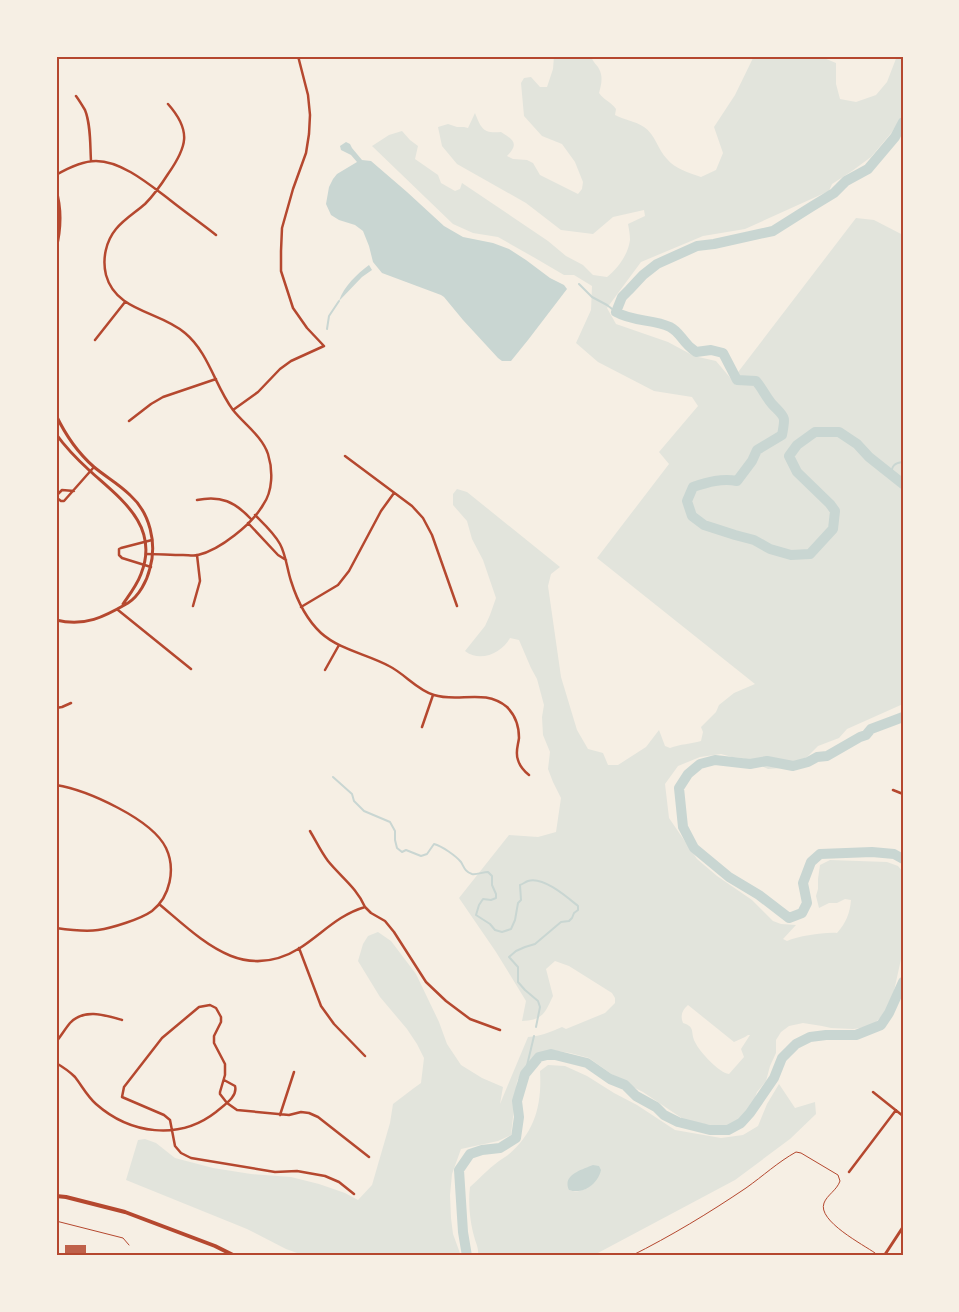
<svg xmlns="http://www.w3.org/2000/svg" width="959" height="1312" viewBox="0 0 959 1312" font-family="'Roboto Condensed',sans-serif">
  <rect width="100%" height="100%" fill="#f6efe4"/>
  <path fill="#e2e4dc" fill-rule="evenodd" d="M554,56H591C593,63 598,65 600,71C603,78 601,86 599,93C605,101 610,101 616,109L615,115C625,120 635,121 644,127C655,134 658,150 667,159C675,169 690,173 701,177L716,170L723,153L714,127L735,95L754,56H819L836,63V84L840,99L856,102L876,95L887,82L897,56H903V114L892,132L871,157L852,171L832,184L829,191L745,229L703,236L641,262L607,308L616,324L668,342L694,356L716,361L732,380L856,218L874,220L903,235V704L847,729L839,738L818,746L807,757L781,768L768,769L743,758L732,757L721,754L700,757L678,766L665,784L669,818L697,859L717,876L752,900L773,921L781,924L796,925L783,939L787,941C799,936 824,932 837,933C846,923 850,913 851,900L845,899L837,903H829L819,908L816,896L818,889V879L820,865L830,860L887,862L898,866L903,872V950L894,991L883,1015L875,1023L867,1027L853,1029L831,1028L822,1026L803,1023L789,1026L781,1032L776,1040V1053L770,1066L766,1081L757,1092L754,1100L755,1101L748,1113L739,1120L726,1126H717L686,1121L643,1092L629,1085L617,1078L589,1058L570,1053L552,1050L535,1057L525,1067L517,1081L511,1135L498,1141L461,1149L452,1174L450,1195L451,1218L453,1234L461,1256H297L300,1254L286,1249L247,1229L126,1180L138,1140L145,1139L156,1143L175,1158L213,1168L251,1174L291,1177L319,1184L345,1193L358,1200L372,1185L390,1123L393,1104L414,1088L421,1083L424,1058L417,1044L407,1029L380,997L358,961L363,944L368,936L378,932L391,941L416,974L439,1022L447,1044L461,1065L482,1078L503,1087L500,1104L528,1037C541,1036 551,1032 562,1027L566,1029L605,1013L615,1003V998L612,993L569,966L555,961L546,969L553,996C545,1013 543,1020 522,1021L526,1001L496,952L459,898L509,835L538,837L556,832L561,798L553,782L548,769L550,752L543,735L542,717L544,705L537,679L531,668L519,640L510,638C502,653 480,663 465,651L485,626L490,615L496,598L483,560L472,539L467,521L453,505V494L457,489L467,492L560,567L551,574L548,586L561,677L577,730L588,749L603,753L608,765H618L646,747L659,730L665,746L670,748C680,744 691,744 701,741L703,732L701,727L716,712L719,705L734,693L755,684L597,558L669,464L659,452L698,406L692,397L654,391L598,362L576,343L591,310L592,286L574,275H564L535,258L498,237L473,233L453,224L372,146L389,135L402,131L410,140L418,146L415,159L438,175L441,183L455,191L460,189L462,183L548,241L566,256L583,265L593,275L607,277C618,268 628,255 630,240C630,235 629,229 628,224L645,216L644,210L613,217L593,234L561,230L526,203L457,164L442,146L438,127L448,124L457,127H464L468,128L475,113C481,128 483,134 501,132C514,140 519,144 507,156L513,159L527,160L533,163L540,175L578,194L582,189L583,182L575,162L562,144L542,136L524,116L521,83L524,78L531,77L540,87H547L553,69ZM688,1005L734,1042L745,1037L748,1035H750L741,1049L744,1057L729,1074C719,1073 699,1051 695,1042C690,1032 696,1027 683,1023C680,1016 682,1010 688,1005Z
    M548,1065L565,1066L587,1076L614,1093L637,1105L675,1130L721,1138L743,1135L758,1126L767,1104L779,1084L795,1108L815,1102L816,1114L790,1139L735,1180L596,1254L592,1256H478C479,1248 476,1244 474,1236C470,1222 468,1202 470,1187C479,1179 488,1169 499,1161C502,1159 505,1157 508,1155C535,1132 542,1105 540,1071ZM589,1167L588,1188L576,1192L569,1190L585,1169Z"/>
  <path fill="#c9d6d2" d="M346,142L350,144L352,148L362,160L371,161L407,192L444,226L463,237L493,243L509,249L526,260L550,278L564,285L567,289L528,340L511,361H502L498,358L463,320L444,297L441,295L382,273L373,262L369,246L363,231L355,225L339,220L331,215L326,204L329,187L333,179L337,174L357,162L351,155L341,150L340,146Z
    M369,265L372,270L362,277L339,301C344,286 357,274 369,265Z
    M593,1165L599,1166L601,1170C598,1184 583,1195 569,1190C562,1175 581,1170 593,1165Z"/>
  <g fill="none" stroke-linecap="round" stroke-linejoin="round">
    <path stroke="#c9d6d2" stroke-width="2" d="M579,284L592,297L607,305L616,312
      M327,329L329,316L339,301
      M891,474C892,466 894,463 903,462
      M333,777L352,794L354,801L364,811L390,822L395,831V840L397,848L402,852L406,850L421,856L427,854L434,844C442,846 456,856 461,862C464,867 465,872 472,874C476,875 483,872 488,872L492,876V885L496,894V898L491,900L483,899L479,905L476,915L490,924L495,930L502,932L511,929L515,920L518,903L521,900L520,885C523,884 525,882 528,881C543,876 567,897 578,906V910L574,913L572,918L569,921L561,922L535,944L525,947L516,951L509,957L518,967V982L525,990L538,1001L540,1007L536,1027
      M525,1074L534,1036"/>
    <path stroke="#c9d6d2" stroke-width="10" d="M903,122L895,137L868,169L846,181L834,193L811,207L773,231L714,244L697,246L657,264L643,275L629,290L622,297L616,312C633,322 653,319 670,327C678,331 681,338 687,344C689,347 693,349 696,352L711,350L723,353L737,380L756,381C762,388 766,397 772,404C785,418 786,415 782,435L757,450L752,461L737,481C722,478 708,482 693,487L687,501L692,516L704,525L735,535L754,540L770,549L791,555L810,554L833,529L835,511L830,504L797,472L789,456L797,445L815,432H839L857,444L869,457L903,484
      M903,717L871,729L866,735L860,737L827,756L817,757L808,762L793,766L767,761L750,764L715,760L700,764L688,774L679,788L683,827L694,848L729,877L759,895L789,918L802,913L807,903L803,883L811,862L820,854L872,852L894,854L903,859
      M467,1256L463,1232L459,1170L470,1154L482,1150L500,1148L516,1138L519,1117L517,1101L525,1074L539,1057L551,1054L587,1063L610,1079L625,1085L636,1096L656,1107L664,1115L678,1122L710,1130H728L741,1123L750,1113L774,1078L782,1058L796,1044L810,1037L826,1035H856L881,1025L889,1013L903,982"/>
  </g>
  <path fill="#bf614a" d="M65,1245H86V1256H65Z"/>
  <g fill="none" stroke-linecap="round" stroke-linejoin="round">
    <path stroke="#b5482f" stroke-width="1" d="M631,1256C671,1236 709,1213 746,1188C763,1176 778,1162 796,1152L801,1153L838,1175L840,1181C837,1190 827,1195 824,1203C817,1221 864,1245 875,1253"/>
    <path stroke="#b5482f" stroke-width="1" d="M56,1221L123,1238L129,1245"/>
    <path stroke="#b5482f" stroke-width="2.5" d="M76,96C79,100 82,105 85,110C91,125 90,145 91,161
      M56,175C68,168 82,161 96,161C122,161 150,185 170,200C185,212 201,223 216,235
      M95,340L125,302
      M233,410L258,392L280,369L291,361L324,346L307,328L293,308L281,271V251L282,228L293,189L306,153L309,134L310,115L308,95L298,56
      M129,421L151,404L163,397L216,379
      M345,456L412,506L423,518L432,535L457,606
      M74,491L62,490L57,495V498L61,501H64L94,467
      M197,500C221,495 235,502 251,519
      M255,515C264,524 274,533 280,544C286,555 287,569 291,581C297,600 306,619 321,633C340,650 367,654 389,666C405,674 417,690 434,695C459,703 484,688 507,707C515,715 519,726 519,738C518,746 515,752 518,760C520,767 524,771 529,775
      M248,523L278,555L286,560
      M146,554C158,554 171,555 183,555C188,555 194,556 198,555C220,550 252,524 263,505C273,491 273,470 268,454C262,436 244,424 233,410C215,386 209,353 185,333C160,311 116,312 106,275C102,259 106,241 116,229C124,219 136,212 145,204C154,195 161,185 168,174C187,147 192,131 168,104
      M151,567L122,558L119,555V549L121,548L152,540
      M193,606L200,581L197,555
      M301,607L338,585L349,571L381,511L394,493
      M118,610L191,669
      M325,670L339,645
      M56,708L62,707L71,703
      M422,727L433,695
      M56,785C87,790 152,819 166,848C176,869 170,897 152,911C141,919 112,928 98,930C85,932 70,930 56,928
      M893,790L903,794
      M310,831C316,841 321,852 328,861C341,877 357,888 365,907
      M159,904C201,939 242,984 300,948C323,933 338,915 365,907L371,913L385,921L394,932L426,982L446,1001L470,1019L500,1030
      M299,948L321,1006L334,1024L365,1056
      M56,1042C61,1036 65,1029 70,1023C84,1008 105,1015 122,1020
      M56,1063C63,1067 69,1071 75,1077C82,1086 87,1096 96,1104C130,1134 179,1141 216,1112C224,1105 238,1097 235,1086L224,1080
      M873,1092L903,1116
      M280,1115L294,1072
      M849,1172L896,1110
      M354,1194L339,1182L325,1176L297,1171L275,1172L191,1158L181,1153L175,1146L170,1120L164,1115L122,1097L124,1087L162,1038L199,1007L210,1005L216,1008L221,1017V1022L214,1036V1043L225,1064V1075L220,1092V1094L227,1103L237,1110L289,1115L301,1112L309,1113L318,1117L369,1157"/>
    <path stroke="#b5482f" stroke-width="3" d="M56,190C62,210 61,229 56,249
      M56,415C65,434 78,453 94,467C106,477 119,484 130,495C150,513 157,543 150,568C147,581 139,596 128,603C104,617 85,627 56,620
      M56,434C66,448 78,460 90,471C121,499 160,526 141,574C137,585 130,594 123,604"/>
    <path stroke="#b5482f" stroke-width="3" d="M884,1256L903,1227"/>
    <path stroke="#b5482f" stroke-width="4" d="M56,1196L66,1197L125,1212L215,1246L235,1256"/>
  </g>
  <rect width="959" height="1312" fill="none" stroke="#f6efe4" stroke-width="115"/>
  <rect x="58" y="58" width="844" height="1196" fill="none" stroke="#b5482f" stroke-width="2"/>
</svg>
